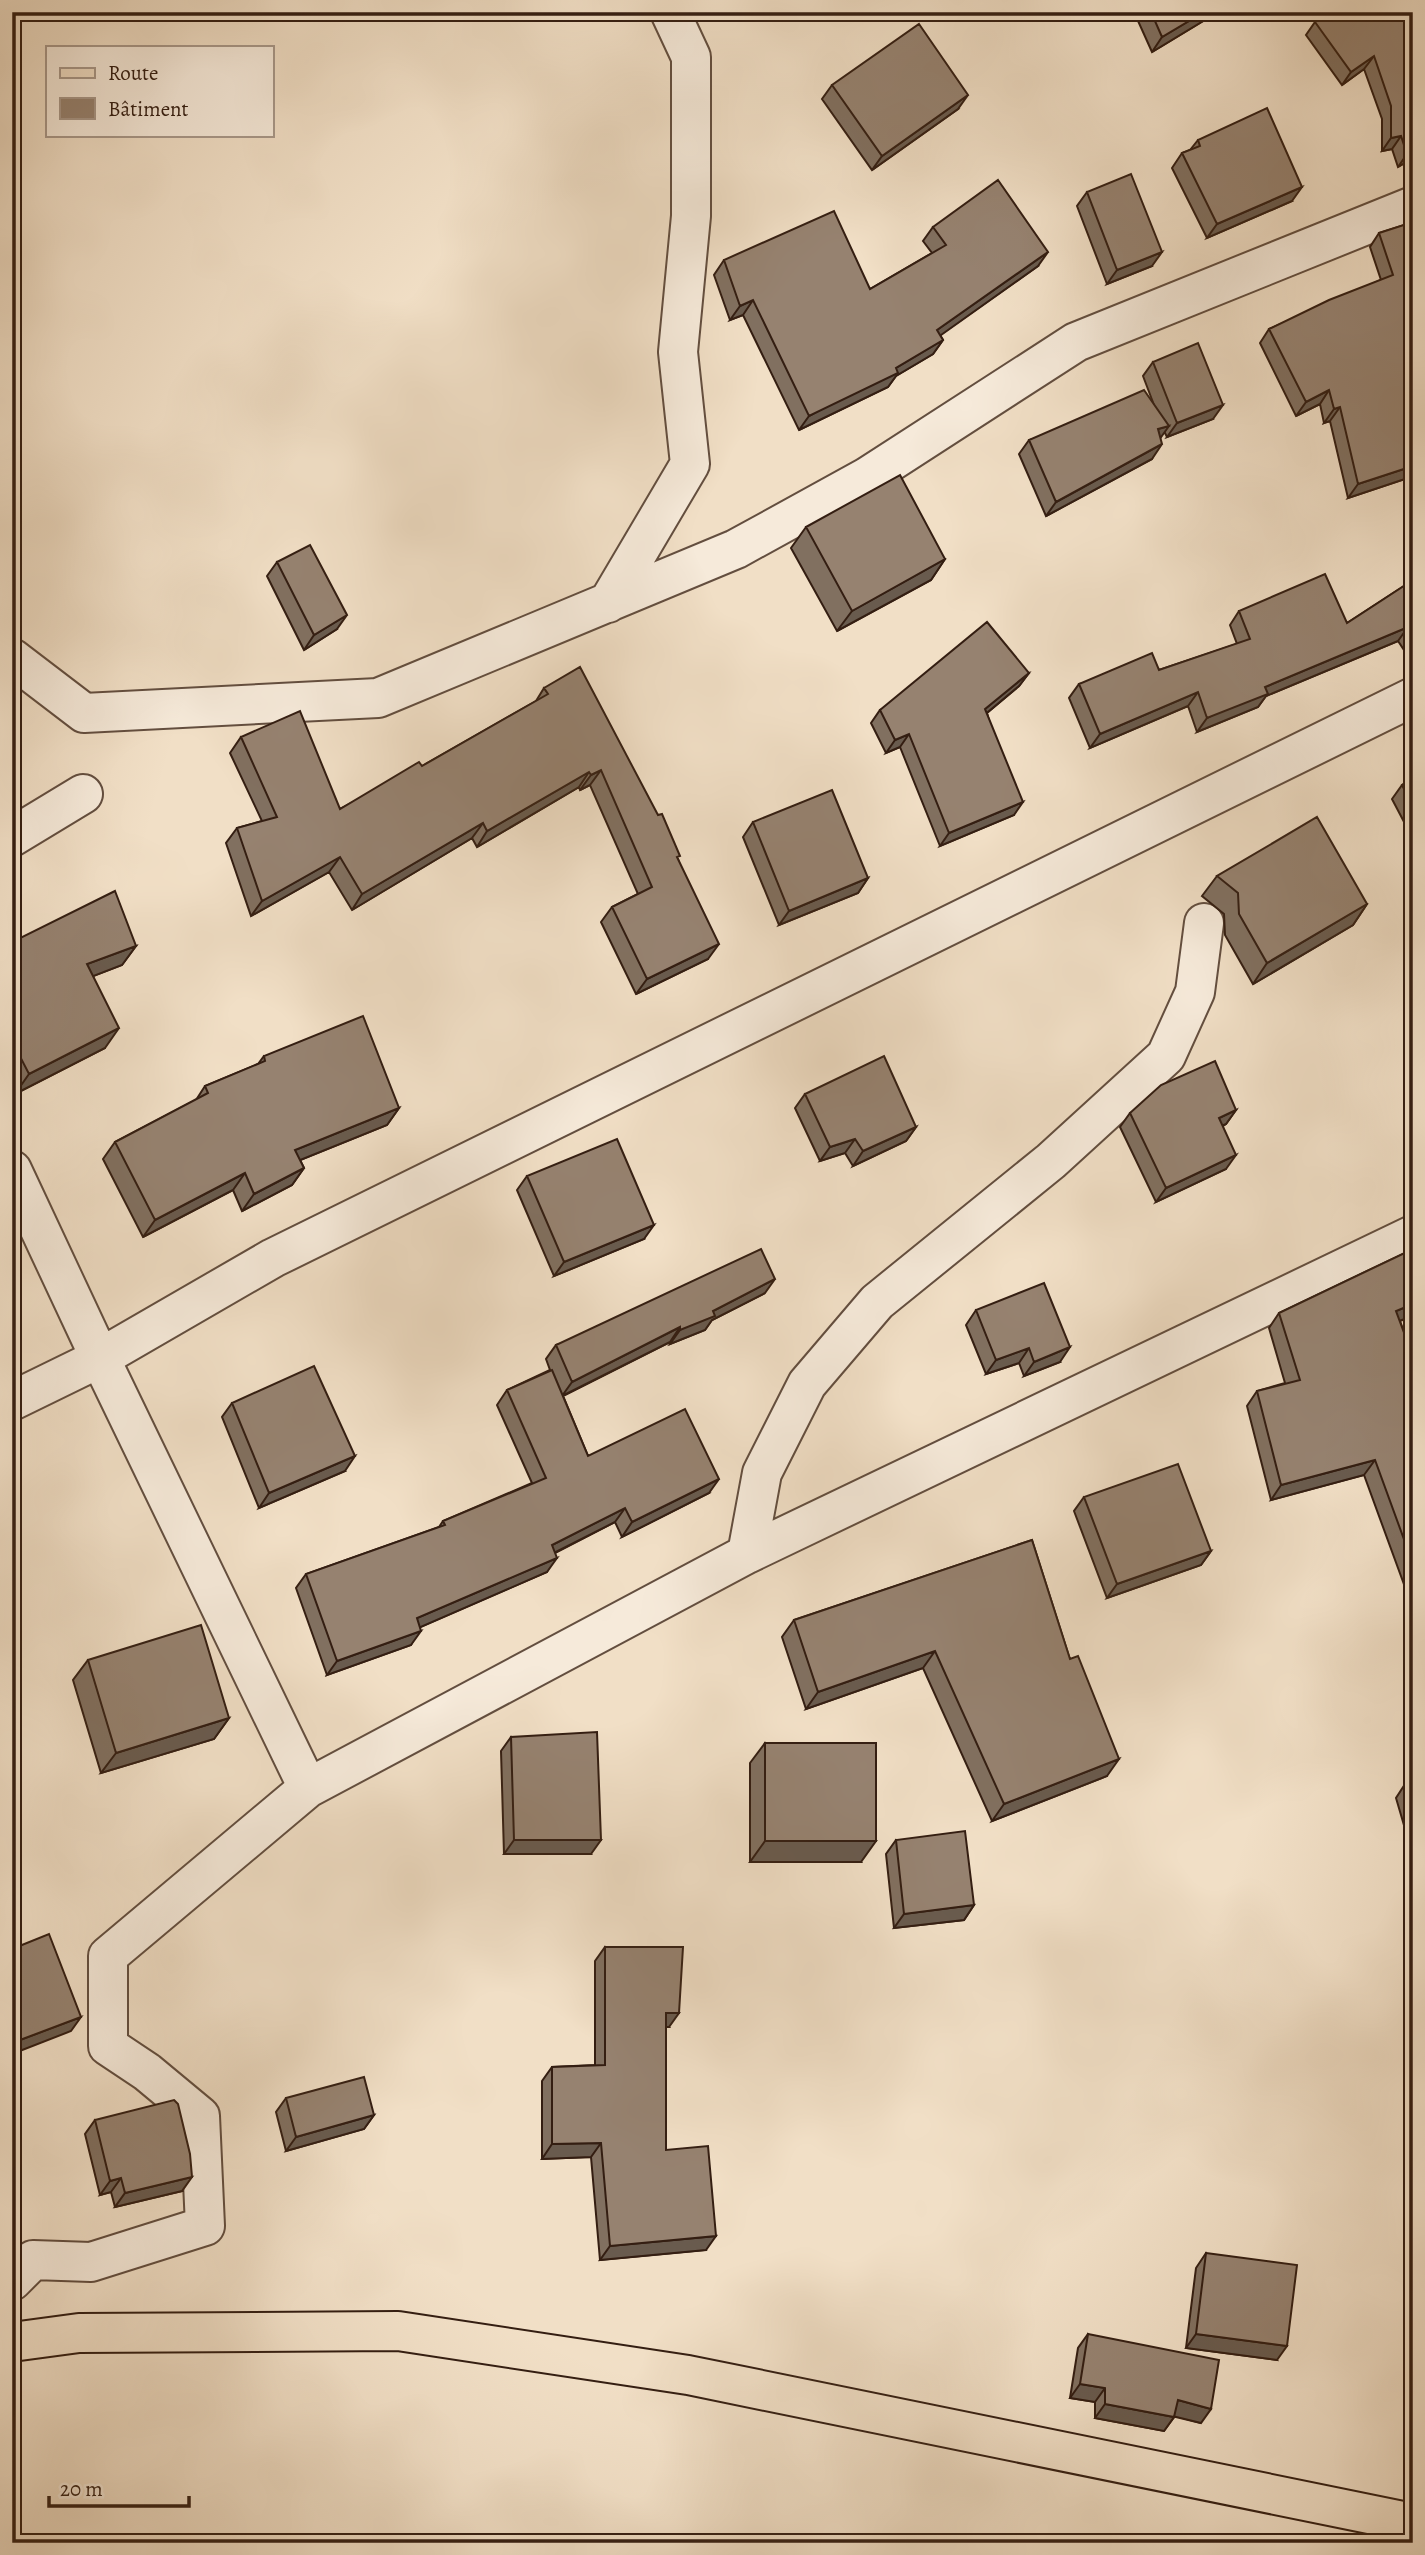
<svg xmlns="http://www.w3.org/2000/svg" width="1425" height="2555" viewBox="0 0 1425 2555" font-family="Alegreya,serif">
  <rect width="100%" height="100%" fill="#f1dfc6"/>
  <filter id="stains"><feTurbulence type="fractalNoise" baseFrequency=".00286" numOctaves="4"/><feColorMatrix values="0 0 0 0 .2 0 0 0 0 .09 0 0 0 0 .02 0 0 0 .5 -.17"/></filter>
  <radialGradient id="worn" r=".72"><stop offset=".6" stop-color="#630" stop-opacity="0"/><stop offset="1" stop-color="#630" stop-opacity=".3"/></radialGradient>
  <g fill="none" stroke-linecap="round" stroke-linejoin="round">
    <defs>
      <path id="street" d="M608,603L690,464L678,352L691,216V57L670,12
        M12,658L84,713L378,698L736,549L867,477L1076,342L1413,206
        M12,837L83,794
        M12,1170L100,1358L308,1788
        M12,1401L100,1358L273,1258L1413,697
        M747,1554L762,1473L807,1384L877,1302L1051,1161L1166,1056L1195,992L1204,923
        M12,2281L33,2260L91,2262L205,2226L200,2116L147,2072L108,2046V1956L308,1788L747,1554L1413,1235"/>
      <path id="primary" d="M12,2342L79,2333L398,2331L688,2375L1413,2523"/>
    </defs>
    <use href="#street" stroke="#634e3f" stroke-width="42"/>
    <use href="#primary" stroke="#341e12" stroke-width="42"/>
    <use href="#street" stroke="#f6eada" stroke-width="38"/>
    <use href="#primary" stroke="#f1dfc6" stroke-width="38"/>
  </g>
  <path fill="#817060" stroke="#341e12" stroke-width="2" d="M1134,12H1215L1213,15L1152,52Z
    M1319,12H1413V158L1398,167L1392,149L1382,151V119L1364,69L1342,85L1306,35L1315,22L1321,17Z
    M832,85L958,109L872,170L822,99Z
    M1198,140L1292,201L1207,238L1172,168L1182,153L1190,150Z
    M1087,192L1152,266L1107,284L1077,206Z
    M1413,222V498L1405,479L1348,498L1330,421L1324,423L1320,404L1296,416L1260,343L1269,329L1381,280L1370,247L1379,233Z
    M933,227L1038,266L940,335L943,340L933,354L896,376L888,387L799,430L743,315L730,320L714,275L724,260L870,289L932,253L923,241Z
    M1153,362L1213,419L1167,437L1164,431L1160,438L1152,459L1046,516L1019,454L1029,440L1154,405L1143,376Z
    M806,527L945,559L931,580L837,631L791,548Z
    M277,562L337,629L304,650L267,576Z
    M1413,580V648L1406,653L1398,641L1266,696L1258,707L1197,732L1188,706L1090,748L1069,698L1079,684L1159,670L1237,644L1230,625L1239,611L1347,623Z
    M1029,673L1019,686L987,713L1014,815L940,846L900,747L886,753L871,723L880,710Z
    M544,688L678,859L708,959L636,994L601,922L612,907L638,894L590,785L580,790L579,787L477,847L472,838L352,910L329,872L251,916L226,843L237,828L262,821L230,753L241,737L340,809L422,766L536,701Z
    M1413,778V839L1392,799L1402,785Z
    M753,822L868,878L858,893L779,925L743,837Z
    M1217,876L1367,904L1353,925L1253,984L1225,935L1224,914L1202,896Z
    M12,942L136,946L122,965L93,976L105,1048L15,1094L12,1088Z
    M264,1056L399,1108L387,1125L300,1160L304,1168L292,1185L242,1211L233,1190L143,1237L103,1159L115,1142L196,1100L205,1086L258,1064Z
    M805,1094L916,1127L906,1141L853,1166L845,1153L820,1161L795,1108Z
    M1236,1110L1226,1124L1223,1126L1226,1169L1156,1202L1120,1127L1130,1113Z
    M527,1176L644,1239L554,1276L517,1190Z
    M1413,1249V1316L1400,1321L1413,1357V1609L1364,1475L1271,1500L1247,1406L1257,1391L1285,1383L1269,1328L1279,1313Z
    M765,1293L712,1320L705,1330L670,1344V1342L563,1396L588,1456L709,1493L622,1537L615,1522L555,1553L547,1572L420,1627L411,1645L327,1675L296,1588L306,1574L439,1527L443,1521L532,1483L497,1405L507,1390L550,1370L546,1359L556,1345Z
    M976,1310L1060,1362L1024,1376L1019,1363L986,1374L966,1325Z
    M232,1403L345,1471L259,1508L222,1417Z
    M1084,1497L1211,1551L1201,1565L1107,1598L1074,1511Z
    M1032,1540L1107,1776L992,1821L923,1668L806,1709L782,1637L794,1620Z
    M88,1660L229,1718L214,1739L101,1773L73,1680Z
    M511,1737L591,1854H504L501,1751Z
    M765,1743L861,1862H750V1763Z
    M1413,1782V1856L1396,1798L1405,1784Z
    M896,1840L974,1905L964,1920L894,1928L886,1854Z
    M605,1947L669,2027H666V2150L706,2250L600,2260L591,2157L542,2159V2081L552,2067L595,2065V1961Z
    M286,2098L374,2115L364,2129L286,2151L276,2112Z
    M95,2120L182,2191L115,2207L111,2192L100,2195L85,2134Z
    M1206,2253L1277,2360L1186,2348L1196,2268Z
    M1088,2334L1201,2423L1175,2416L1164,2431L1095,2418V2402L1070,2398L1078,2348Z
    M1413,2373V2404H1409Z"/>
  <path fill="#695b4e" stroke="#341e12" stroke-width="2" d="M1204,12H1215L1213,15L1152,52L1162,37Z
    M1374,56L1364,69L1342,85L1351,72Z
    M968,95L958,109L872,170L882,156Z
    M1401,136L1392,149L1382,151L1391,138Z
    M1413,150V158L1398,167L1407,154Z
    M1302,187L1292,201L1207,238L1217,224Z
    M1048,252L1038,266L927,345L937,330Z
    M1162,252L1152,266L1107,284L1117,270Z
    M753,300L743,315L730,320L740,306Z
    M943,340L933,354L896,376L888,387L799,430L809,416L896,368Z
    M1329,390L1320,404L1296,416L1306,402Z
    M1223,405L1213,419L1167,437L1177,423Z
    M1340,407L1330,421L1324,423L1334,409Z
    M1169,426L1159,440L1158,429Z
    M1162,444L1152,459L1046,516L1056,502Z
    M1413,466V468L1405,479L1348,498L1358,484Z
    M945,559L931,580L837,631L852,611Z
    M347,615L337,629L304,650L314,635Z
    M1408,627L1398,641L1266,696L1258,707L1197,732L1207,718L1265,687Z
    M1413,643V648L1406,653Z
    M1029,673L1019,686L976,722L985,709Z
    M1198,692L1188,706L1090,748L1100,734Z
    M909,734L900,747L886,753L895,740Z
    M601,770L590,785L580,790L591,775Z
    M589,772L579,787L477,847L487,831Z
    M1023,802L1014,815L940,846L949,833Z
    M483,823L472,838L352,910L362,894Z
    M340,857L329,872L251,916L262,901Z
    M868,878L858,893L779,925L789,911Z
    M1367,904L1353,925L1253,984L1267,963Z
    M719,944L708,959L636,994L647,979Z
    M136,946L122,965L73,984L87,964Z
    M119,1028L105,1048L15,1094L29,1074Z
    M399,1108L387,1125L283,1167L295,1150Z
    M1236,1110L1226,1124L1209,1132L1219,1118Z
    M916,1127L906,1141L853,1166L863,1151Z
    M855,1139L845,1153L820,1161L830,1147Z
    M1236,1155L1226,1169L1156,1202L1166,1188Z
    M304,1168L292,1185L242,1211L254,1194Z
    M245,1173L233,1190L143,1237L155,1220Z
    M654,1225L644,1239L554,1276L564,1262Z
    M775,1279L765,1293L712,1320L705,1330L670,1344L680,1330L713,1311Z
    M1413,1304V1316L1385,1326L1396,1311Z
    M680,1327L670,1342L562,1396L572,1382Z
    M1070,1347L1060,1362L1024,1376L1034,1362Z
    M1029,1348L1019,1363L986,1374L996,1360Z
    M355,1456L345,1471L259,1508L269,1493Z
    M1375,1460L1364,1475L1271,1500L1281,1485Z
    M719,1479L709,1493L622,1537L632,1522Z
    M625,1508L615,1522L542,1559L552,1545Z
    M1211,1551L1201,1565L1107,1598L1117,1584Z
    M557,1558L547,1572L407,1633L417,1618Z
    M421,1631L411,1645L327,1675L337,1661Z
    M935,1651L923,1668L806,1709L818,1692Z
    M229,1718L214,1739L101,1773L116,1753Z
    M1119,1759L1107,1776L992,1821L1004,1804Z
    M514,1840H601L591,1854H504Z
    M765,1841H876L861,1862H750Z
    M974,1905L964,1920L894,1928L904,1914Z
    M666,2013H679L669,2027H656Z
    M81,2017L71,2031L12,2054V2043Z
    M374,2115L364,2129L286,2151L296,2137Z
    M601,2143L591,2157L542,2159L552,2144Z
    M192,2177L182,2191L115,2207L125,2193Z
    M121,2178L111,2192L100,2195L110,2181Z
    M716,2236L706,2250L600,2260L610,2246Z
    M1196,2334L1287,2346L1277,2360L1186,2348Z
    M1080,2384L1105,2388L1095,2402L1070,2398Z
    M1178,2400L1211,2409L1201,2423L1168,2415Z
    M1105,2404L1174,2417L1164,2431L1095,2418Z"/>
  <path fill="#968270" stroke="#341e12" stroke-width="2" d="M1151,12H1204L1162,37Z
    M1328,12H1413V150L1407,154L1401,136L1391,138V106L1374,56L1351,72L1315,22Z
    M919,24L968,95L882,156L832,85Z
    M1267,108L1302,187L1217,224L1182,153L1200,146L1198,140Z
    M1131,174L1162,252L1117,270L1087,192Z
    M998,180L1048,252L937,330L943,340L896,368L898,373L809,416L753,300L740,306L724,260L834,211L870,289L946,245L933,227Z
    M1413,222V466L1358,484L1340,407L1334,409L1329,390L1306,402L1269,329L1329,300L1393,275L1379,233Z
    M1198,343L1223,405L1177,423L1153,362Z
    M1144,390L1169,426L1158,429L1162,444L1056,502L1029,440Z
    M900,475L945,559L852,611L806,527Z
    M310,545L347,615L314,635L277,562Z
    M1325,574L1347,623L1413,580V635L1408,627L1265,687L1268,694L1207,718L1198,692L1100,734L1079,684L1152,653L1159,670L1250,639L1239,611Z
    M987,622L1029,673L985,709L1023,802L949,833L909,734L895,740L880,710Z
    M580,667L658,815L662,814L680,856L677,857L719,944L647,979L612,907L652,887L601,770L591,775L589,772L487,831L483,823L362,894L340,857L262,901L237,828L277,817L241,737L300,711L340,809L419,762L422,766L548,694L544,688Z
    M1413,778V806L1402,785Z
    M832,790L868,878L789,911L753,822Z
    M1317,817L1367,904L1267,963L1239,914L1238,893L1217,876Z
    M115,891L136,946L87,964L119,1028L29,1074L12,1041V942Z
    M363,1016L399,1108L295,1150L304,1168L254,1194L245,1173L155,1220L115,1142L208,1093L205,1086L265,1061L264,1056Z
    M884,1056L916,1127L863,1151L855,1139L830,1147L805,1094Z
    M1215,1061L1236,1110L1219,1118L1236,1155L1166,1188L1130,1113L1161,1085Z
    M617,1139L654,1225L564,1262L527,1176Z
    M761,1249L775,1279L713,1311L715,1316L680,1330V1327L572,1382L556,1345Z
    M1413,1249V1304L1396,1311L1413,1357V1564L1375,1460L1281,1485L1257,1391L1300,1380L1279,1313Z
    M1044,1283L1070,1347L1034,1362L1029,1348L996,1360L976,1310Z
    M314,1366L355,1456L269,1493L232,1403Z
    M552,1370L588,1456L685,1409L719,1479L632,1522L625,1508L552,1545L557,1558L417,1618L421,1631L337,1661L306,1574L445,1525L443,1521L546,1478L507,1390Z
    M1178,1464L1211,1551L1117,1584L1084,1497Z
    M1032,1540L1070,1659L1078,1656L1119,1759L1004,1804L935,1651L818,1692L794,1620Z
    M201,1625L229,1718L116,1753L88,1660Z
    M597,1732L601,1840H514L511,1737Z
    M765,1743H876V1841H765Z
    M1413,1782V1808L1405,1784Z
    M965,1831L974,1905L904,1914L896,1840Z
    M49,1934L81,2017L12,2043V1949Z
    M605,1947H683L679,2013H666V2150L708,2146L716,2236L610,2246L601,2143L552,2144V2067L605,2065Z
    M364,2077L374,2115L296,2137L286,2098Z
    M174,2100L178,2104L190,2154L192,2177L125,2193L121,2178L110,2181L95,2120Z
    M1206,2253L1297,2265L1287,2346L1196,2334Z
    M1088,2334L1219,2360L1211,2409L1178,2400L1174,2417L1105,2404V2388L1080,2384Z"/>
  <rect width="1425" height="2555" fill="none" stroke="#f1dfc6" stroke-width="42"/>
  <rect x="14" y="14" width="1397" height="2527" fill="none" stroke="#341e12" stroke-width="3.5"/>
  <rect x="21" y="21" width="1383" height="2513" fill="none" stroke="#341e12" stroke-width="2"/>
  <rect x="46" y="46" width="228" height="91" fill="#f6eada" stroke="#a8988a" stroke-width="2"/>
  <rect x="60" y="68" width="35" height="10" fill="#f1dfc6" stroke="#a8988a" stroke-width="2"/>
  <text x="108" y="80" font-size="21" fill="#341e12">Route</text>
  <rect x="60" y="98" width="35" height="21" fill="#968270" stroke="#a8988a" stroke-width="2"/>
  <text x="108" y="116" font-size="21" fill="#341e12">Bâtiment</text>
  <path d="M49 2496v10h140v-10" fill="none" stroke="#341e12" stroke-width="3.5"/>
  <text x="60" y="2496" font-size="21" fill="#341e12" stroke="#f6eada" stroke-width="5" paint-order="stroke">20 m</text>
  <rect width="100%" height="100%" filter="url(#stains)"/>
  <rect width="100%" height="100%" fill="url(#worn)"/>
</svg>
